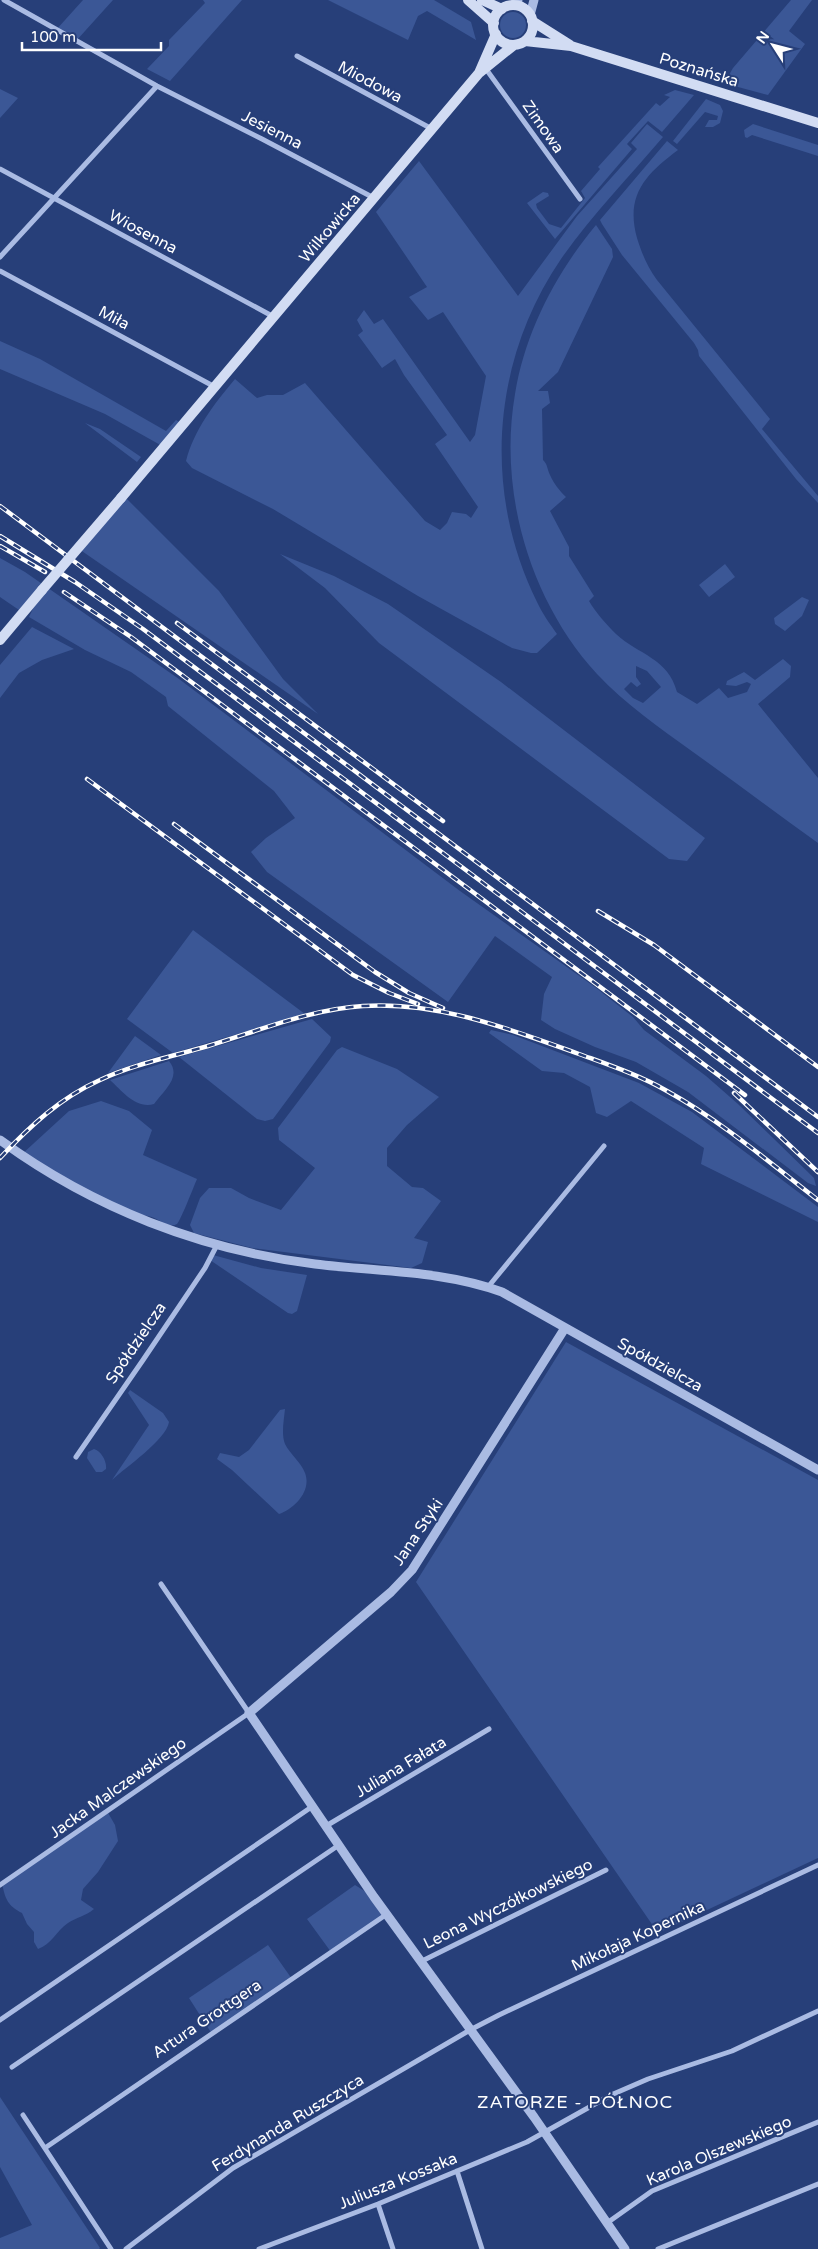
<svg xmlns="http://www.w3.org/2000/svg" width="818" height="2249" viewBox="0 0 818 2249" font-family="'Varela Round',sans-serif">
  <rect width="100%" height="100%" fill="#273f79"/>
  <path fill="#3b5796" fill-rule="evenodd" d="M83,0H113L76,41L56,30Z
    M203,0H242L170,81L147,69L169,46V40L205,3Z
    M328,0H434L471,22L476,40L427,11L418,16L408,40Z
    M791,0H812L789,31L805,44L768,95L727,84L725,82L733,68Z
    M500 25a13 13 0 1 1 26 0a13 13 0 1 1-26 0Z
    M0,89L18,98L0,118Z
    M675,90L694,95L662,132L648,121L627,144L632,149L555,239L527,203L543,192L548,193L549,196L536,204L537,208L549,224L561,228L585,198L581,191L600,169L598,167L656,103L660,106L670,97L664,95Z
    M706,99L720,105L723,111L720,123L713,127H705L709,120H717L718,116L705,112L677,144L673,141Z
    M647,124L663,137C629,177 591,216 561,259C492,360 482,491 537,602C542,613 550,624 557,634L537,653H531L512,648L418,596L273,509L192,468L186,461C194,430 214,404 235,379L257,398L267,395H283L305,383L425,521L440,530L447,523L452,512L466,514L471,518L478,507L435,444L447,435L404,375L395,359L382,368L358,335L363,331L357,320L364,310L374,324L383,319L470,442L475,435L486,376L443,312L428,320L409,297L427,287L376,212L419,161L518,296L577,216L637,149L631,143Z
    M753,124L818,145V156L752,135L747,138L745,137L744,130Z
    M667,141L678,150C646,174 625,195 637,238C642,254 647,266 657,280L770,419L762,429L818,496V503L796,479L699,356L698,350L694,343L622,255L602,224L600,220Z
    M596,225L612,249L613,257L558,372L538,391H548L550,403L542,409L543,460C548,465 547,469 550,475C554,484 559,490 566,497L550,511L569,547V556L594,596L589,601C596,613 606,624 616,634C639,655 668,658 677,692L697,704L719,688L728,698L747,692L751,684L747,682L736,686L726,685L727,681L744,672L755,680L783,659L791,666L790,677L758,704L818,778V843C776,813 735,782 693,752C660,728 625,704 597,674C530,601 498,492 515,394C525,332 556,273 596,225ZM636,666L647,671L661,687L643,703L633,698L624,689L631,682L637,687L641,684L636,677Z
    M0,341L40,359L166,431L176,420L184,425L164,447L105,414L0,369Z
    M85,423L100,429L141,457L137,462Z
    M123,495L219,591L283,679L318,714L76,547Z
    M280,554L334,576L388,604L501,682L705,838L687,861L669,859L379,643L325,588Z
    M0,558L25,572L179,679L460,891L595,987L633,1017L644,1030L706,1076L738,1104L814,1178L816,1186L808,1183L688,1092L636,1062L595,1047L555,1029L541,1020L544,994L552,977L495,936L448,1002L267,872L251,852L266,838L295,818L274,791L168,706L166,697L131,672L85,650L29,617L43,588L19,610L0,597Z
    M725,564L735,577L709,597L699,585Z
    M802,597L809,600L802,616L785,631L775,624L774,618Z
    M32,627L74,649L42,660L19,673L0,698V665Z
    M193,930L305,1014L173,1053L127,1019Z
    M312,1019L331,1037L330,1042L273,1119L265,1121L257,1119L179,1057Z
    M491,1030L513,1035L639,1083L692,1112L818,1207V1222L701,1164L704,1148L631,1101L607,1117L596,1113L590,1087L564,1073L542,1071L489,1033Z
    M135,1036L161,1055L108,1073Z
    M342,1047L397,1069L439,1097L407,1125L387,1148V1166L412,1187L423,1188L441,1201L414,1238L428,1242L422,1263L411,1268L252,1248L194,1233L190,1225L200,1198L209,1188H231L249,1198L281,1210L315,1168L279,1140L278,1128L337,1050Z
    M169,1061C182,1077 164,1090 154,1104C136,1109 123,1092 110,1080Z
    M101,1101L129,1111L152,1130L143,1155L197,1179C194,1186 180,1222 177,1224C168,1229 157,1217 148,1216C104,1209 61,1177 21,1155L69,1111Z
    M213,1255L261,1268L307,1275L297,1311L292,1314L288,1313L210,1260Z
    M566,1342L818,1480V1858L658,1933L416,1582Z
    M130,1390L163,1413L169,1422C166,1440 126,1467 112,1480L149,1425L128,1393Z
    M285,1409C284,1420 281,1434 285,1444C290,1454 301,1462 305,1473C312,1491 294,1509 279,1514L232,1470L217,1459L220,1453L239,1457L249,1450L280,1410Z
    M94,1449C101,1451 107,1461 106,1469L102,1472H96L87,1458L88,1452Z
    M107,1811L115,1825L118,1841L98,1872L83,1889L81,1900L94,1909C84,1917 77,1917 68,1923C56,1931 52,1944 38,1949L34,1942V1932L27,1924L22,1913C8,1906 5,1899 2,1883Z
    M355,1885L374,1897L387,1914L331,1952L307,1919Z
    M268,1945L292,1979L212,2034L189,1998Z
    M0,2097L100,2248L99,2249H0V2238L32,2225L0,2167Z"/>
  <g fill="none" stroke-linecap="round" stroke-linejoin="round">
    <path stroke="#aabbe3" stroke-width="5" d="M4,0L157,86L262,139L374,198
      M297,56L432,129
      M486,69L580,199
      M0,169L274,317
      M0,257L157,86
      M0,271L215,387
      M488,1287L604,1146
      M76,1457L143,1360L205,1268L217,1245
      M326,1826L489,1729
      M0,1885L249,1713L161,1584
      M420,1962L606,1870
      M0,2020L313,1806
      M12,2067L339,1845
      M23,2115L111,2249
      M45,2148L387,1914
      M457,2171L482,2249
      M378,2204L393,2249
      M607,2223L652,2191L818,2122
      M126,2249L233,2168L470,2030L499,2015L818,1865
      M259,2249L378,2204L527,2142L611,2095L648,2079L732,2051L818,2011
      M658,2249L818,2184"/>
    <path stroke="#aabbe3" stroke-width="9" d="M513,5L518,0
      M530,15L534,0
      M0,1140C93,1208 201,1250 315,1264C377,1272 442,1270 502,1292L818,1470
      M565,1328L412,1570L391,1592L249,1713L374,1897L534,2117L625,2249"/>
    <path stroke="#d2dcf3" stroke-width="10" d="M468,0L494,23
      M482,0L502,9
      M493 25a20 20 0 1 1 40 0a20 20 0 1 1-40 0Z
      M532,21L570,45
      M525,41L571,46L818,123
      M479,73L496,34
      M121,498L479,73L514,45
      M0,640L42,590"/>
    <defs>
      <path id="rail" d="M0,506L818,1117
        M0,536L75,582L143,629L818,1133
        M0,546L45,572
        M64,592L131,637L745,1095
        M177,623L443,821
        M87,779L353,975L389,993L418,1004
        M174,824L375,972L409,993L443,1008
        M598,911L654,945L818,1067
        M734,1093L818,1172
        M0,1158C30,1126 60,1098 100,1080C131,1065 174,1056 208,1046C258,1031 311,1009 363,1006C437,1001 510,1029 579,1054C609,1065 639,1075 667,1091C721,1121 769,1162 818,1200"/>
    </defs>
    <use href="#rail" stroke="#fff" stroke-width="4.5"/>
    <use href="#rail" stroke="#273f79" stroke-width="2.5" stroke-dasharray="8" stroke-linecap="butt"/>
    <path stroke="#d2dcf3" stroke-width="10" d="M42,590L121,498"/>
  </g>
  <g text-anchor="middle" dominant-baseline="central" stroke-width="4" stroke-linejoin="round" paint-order="stroke">
    <g font-size="16" fill="#fff" stroke="#273f79">
      <text transform="translate(699 70) rotate(17)">Poznańska</text>
      <text transform="translate(370 82) rotate(28)">Miodowa</text>
      <text transform="translate(543 127) rotate(55)">Zimowa</text>
      <text transform="translate(272 130) rotate(27)">Jesienna</text>
      <text transform="translate(330 228) rotate(-50)">Wilkowicka</text>
      <text transform="translate(143 232) rotate(28)">Wiosenna</text>
      <text transform="translate(114 318) rotate(28)">Miła</text>
      <text transform="translate(136 1343) rotate(-56)">Spółdzielcza</text>
      <text transform="translate(660 1365) rotate(29)">Spółdzielcza</text>
      <text transform="translate(418 1532) rotate(-56)">Jana Styki</text>
      <text transform="translate(401 1767) rotate(-31)">Juliana Fałata</text>
      <text transform="translate(118 1788) rotate(-35)">Jacka Malczewskiego</text>
      <text transform="translate(508 1904) rotate(-26)">Leona Wyczółkowskiego</text>
      <text transform="translate(638 1936) rotate(-25)">Mikołaja Kopernika</text>
      <text transform="translate(207 2019) rotate(-34)">Artura Grottgera</text>
      <text transform="translate(288 2123) rotate(-31)">Ferdynanda Ruszczyca</text>
      <text transform="translate(719 2151) rotate(-23)">Karola Olszewskiego</text>
      <text transform="translate(398 2181) rotate(-22)">Juliusza Kossaka</text>
    </g>
    <g font-size="18" letter-spacing="1" fill="#fff" stroke="#273f79">
      <text x="575" y="2102">ZATORZE - PÓŁNOC</text>
    </g>
  </g>
  <g transform="translate(773 45) rotate(306)" stroke="#273f79" stroke-width="4" paint-order="stroke">
  <path d="M0-4L9 19L0 12L-9 19Z" fill="#ffffff"/>
  <text y="-8" font-size="14" font-weight="bold" text-anchor="middle" fill="#ffffff">N</text>
  </g>
  <path d="M22 42v8h139v-8" fill="none" stroke="#ffffff" stroke-width="2.5"/>
  <text x="30" y="42" font-size="15" fill="#ffffff" stroke="#273f79" stroke-width="4" paint-order="stroke">100 m</text>
</svg>
